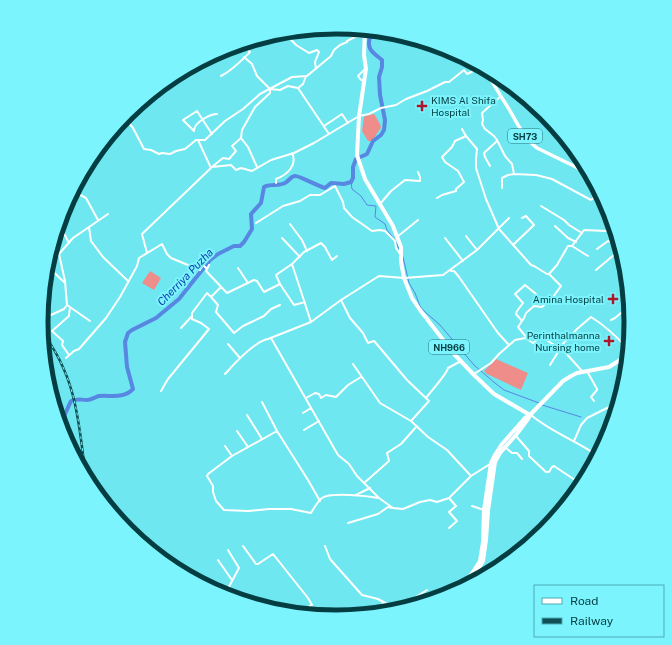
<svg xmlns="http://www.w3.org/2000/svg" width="672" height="645" viewBox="0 0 672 645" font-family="'Public Sans',sans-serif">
  <rect width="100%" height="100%" fill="#6ee7f0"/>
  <path fill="#ee8d8a" d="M374,114C386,133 380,124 373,141H368L362,131L364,117L368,115Z
    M150,271L161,278L154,290L142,283Z
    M496,359L528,373L521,390L487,374L484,371Z"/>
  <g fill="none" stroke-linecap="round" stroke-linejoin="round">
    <path stroke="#5887e2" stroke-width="1" d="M351,182L352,189L361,196L367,205L376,206L375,217L385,224L387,230L395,240
      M396,242L399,249
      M403,257L409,283L415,293L420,306L424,311L440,325L474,365L495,383L504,390L539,403
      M542,405L581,417"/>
    <path stroke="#5887e2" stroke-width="4" d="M63,434L64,430L65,414L71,401C79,398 80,400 87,400C91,400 95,397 99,396C112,395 123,399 133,389L127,367L125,342L128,333L132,330L156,318L179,299L210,260L218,254L234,246H240L244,242L252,229L251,214L261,203L264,187L266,186C272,184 279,186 285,183C289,181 291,176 295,176C297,175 320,187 325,188L331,183L344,184L351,182L353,178V167L356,159L367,154L373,141L381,135L384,130L385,120L380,95L379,77L382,67V60C374,53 366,50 370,37L386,32"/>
    <path stroke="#fff" stroke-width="2" d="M284,32L296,45L309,53L317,50L319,52L315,62L316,69
      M422,47L431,44
      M244,57L252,64L257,76L270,89L280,90L288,86L298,88L303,84L306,76
      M212,58L214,54
      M221,76C233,70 241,61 250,52L242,44
      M489,77L494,74
      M364,81L361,80L358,76L365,69
      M298,88L329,134
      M501,96L482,113L483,120L482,124L485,129L494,136L497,140L505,156L512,164L514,174L536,175L552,179L591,200L600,193
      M124,117L133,128L144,149L151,150L159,154L162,153L170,154L176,151L185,149L196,140H205L225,121L243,109L260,94L292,77L307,76L331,56L334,50L340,45L347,42V41L355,37L364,36
      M324,126L342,114L348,123
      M462,129L466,136
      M194,130C195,122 210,114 217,114
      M194,131L183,120L197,111L212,134
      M241,138L248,147L257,167
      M198,140L211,168
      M213,166L223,158L229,159L236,151L232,146L241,138L242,130L255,107L270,93V89
      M490,166L485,157L484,153L497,141
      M584,172L587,169
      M276,183V179C287,175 298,165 292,153
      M502,188V178L508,175L514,174
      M73,191L86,198L98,220
      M437,198L442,195L456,191V189L464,182L458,171L445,162L442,157L452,147L455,141L466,136L477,149L476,159V168L486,199L499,229L531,265L534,266L547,274H549L561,286L553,297L542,307L534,306L526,313L524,318L518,327L527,338
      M380,204L391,191L405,180L420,181V177L418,172
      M541,206L564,220L569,225L582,233
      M256,223L283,206L300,201L310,195H320L335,186L343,202L344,208L352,217L372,231L380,230L385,231L395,241L396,248L400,254
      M59,224L69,243
      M290,224L302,240L307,251
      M555,226L568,238L576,242
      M89,227L91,241L103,257L128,281
      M466,236L477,250
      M397,237L418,220
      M282,238L300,257
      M445,238L463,261
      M513,245L534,225L526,216L522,218
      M572,246L584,230L606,231L613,221
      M572,246L588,256
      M597,249L608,241L620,244
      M147,253L142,234L212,167L231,165L236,170L241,168L252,171L271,160L294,153L314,143L359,116L369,114L381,108L396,105L406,99L427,91L445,82H449L464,70L467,74L482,67
      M46,265L64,282
      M209,265L206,271L227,293L254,280L257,281L264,292L280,284L276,275L292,264
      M238,268L248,283
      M596,270L621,249
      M451,271H454L459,277L498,333L509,345
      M549,274L557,265L568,246H572
      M45,275L51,270
      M280,284L294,305L305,302
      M211,297L218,305L216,312L234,333L243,326L264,316L271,309L280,305
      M341,300L350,318L363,333L368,343L374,341L375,342L407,380L429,401L411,421L428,437L447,450L471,476L490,464
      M67,305L90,321
      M630,305L628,307L630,310
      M51,315L64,309L67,305L65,281L59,254L73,238L108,214
      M611,320L615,318L628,307
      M522,321L516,314L517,311L523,303L515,294L525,285L536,294L541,304
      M311,322L292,264L304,252L321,243L325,247L332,260L337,256
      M181,328L192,316
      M271,338L338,455L349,464L357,476L379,498L393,508L403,509L420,502L430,500L437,502L449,498
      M228,344L240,358
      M559,348L577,329L591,317C606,326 618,338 629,350
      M69,355L62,345L63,341L52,331L69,316L70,307
      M66,358L74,351L79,349L106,318L120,297L137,266L139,258L162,244L167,254L171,258L200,270L203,265L206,268
      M44,359L49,385L56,392L51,395
      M353,364L380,403L411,421
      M550,365L560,349
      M587,371L597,389V390L591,397L594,401
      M225,374C234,364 255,341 268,339L311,322L341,300L379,276L404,278L443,275L477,250L509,218
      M474,374L491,363L499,354L515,340L525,338L533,343L541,337L543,338L564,351L582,371
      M161,391L168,379L209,329L201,323L192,319V313L207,293L211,297L221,287
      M306,398L315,393L319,394L321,398L326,395L336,397L348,385L361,377
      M426,398C431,391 447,374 448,368L461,361
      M262,402L277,431
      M303,413L311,408
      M247,415L262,439
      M531,415C551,432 577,441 598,456
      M304,430L319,421
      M237,431L248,447
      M516,436L529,451V456L546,472H549L552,467L554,466L578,482L580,486L579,487L568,496L564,502L566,506
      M574,441L581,425L587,418L619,402
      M225,446L232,456L277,431L308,480L320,501
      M506,448L512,453H517L522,459
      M232,456L208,474L207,476L213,486V492L216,501L224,510L248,511L269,509H291L311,513C314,508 318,501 322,498C330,492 368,496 378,498
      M364,483L389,461L387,453L401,444L417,426
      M356,495L370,488
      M472,506L484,510
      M348,523L378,514L388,507L392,508
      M449,528L457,521L449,512L456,506L449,498L471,476
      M243,546L256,564H258L273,554L308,598L312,605L294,614
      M325,546L330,559L362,595L378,599L389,605L394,612
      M218,560L232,580
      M178,571L203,580L207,587
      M224,596L239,568L228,550
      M411,607V600L427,590
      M368,615L377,610L384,602"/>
    <path stroke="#fff" stroke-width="3.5" d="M484,68C492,82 500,95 509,109C517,123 524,138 537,148L576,167L592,178"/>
    <path stroke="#fff" stroke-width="4" d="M365,30L364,55L366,69L359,116L357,155L365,179L393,226L401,247V262L404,278L412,298L420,310L454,354L474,375L494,394L530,415
      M464,587L474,576L483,561L486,540L488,511L495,462L500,453L516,435L528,419L530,415L563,381L571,376L577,373L609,367L628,355
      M448,596L465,582L473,572L480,561L483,542L484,510L491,463L495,455L502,444L525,418L530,415"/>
    <defs>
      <path id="rail" d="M41,331C77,376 79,424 86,479"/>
    </defs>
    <use href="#rail" stroke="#0f5054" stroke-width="2.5"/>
    <use href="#rail" stroke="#7cf4fe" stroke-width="1" stroke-dasharray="3" stroke-linecap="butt"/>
  </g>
  <g fill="#ac1829" stroke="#7cf4fe" stroke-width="1.5">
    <path d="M420 100h4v4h4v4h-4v4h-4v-4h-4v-4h4z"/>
    <path d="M611 293h4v4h4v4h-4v4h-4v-4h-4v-4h4z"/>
    <path d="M607 335h4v4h4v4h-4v4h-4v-4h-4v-4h4z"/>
  </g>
  <g text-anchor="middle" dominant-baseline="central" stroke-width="4" stroke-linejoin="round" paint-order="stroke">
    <g fill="#7cf4fe" stroke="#28757a" stroke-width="1">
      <rect x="508" y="129" width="34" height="14" rx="3"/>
      <rect x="429" y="340" width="40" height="14" rx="3"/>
    </g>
    <g font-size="9" font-weight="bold" fill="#043e42">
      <text x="525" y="136">SH73</text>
      <text x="449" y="347">NH966</text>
    </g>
    <g font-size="10" fill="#043e42" stroke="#7cf4fe" text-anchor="end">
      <text x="431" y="100" text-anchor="start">KIMS Al Shifa<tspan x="431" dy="12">Hospital</tspan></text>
      <text x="604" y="299">Amina Hospital</text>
      <text x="600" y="335">Perinthalmanna<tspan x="600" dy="12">Nursing home</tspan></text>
    </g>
    <g font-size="11" font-style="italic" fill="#0d3fa9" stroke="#7cf4fe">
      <text transform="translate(185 277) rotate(-46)">Cherriya Puzha</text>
    </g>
  </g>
  <path d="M0 0H672V645H0ZM48 322a288 288 0 1 1 576 0a288 288 0 1 1-576 0Z" fill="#7cf4fe" fill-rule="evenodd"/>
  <path fill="none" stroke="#043e42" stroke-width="5" d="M48 322a288 288 0 1 1 576 0a288 288 0 1 1-576 0Z"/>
  <rect x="534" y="585" width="130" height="52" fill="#7cf4fe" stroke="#4cabb3"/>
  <rect x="542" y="598" width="20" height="6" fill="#ffffff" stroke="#4cabb3"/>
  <text x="570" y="605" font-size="12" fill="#043e42">Road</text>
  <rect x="542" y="618" width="20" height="6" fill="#0f5054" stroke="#4cabb3"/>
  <text x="570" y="625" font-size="12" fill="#043e42">Railway</text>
</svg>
